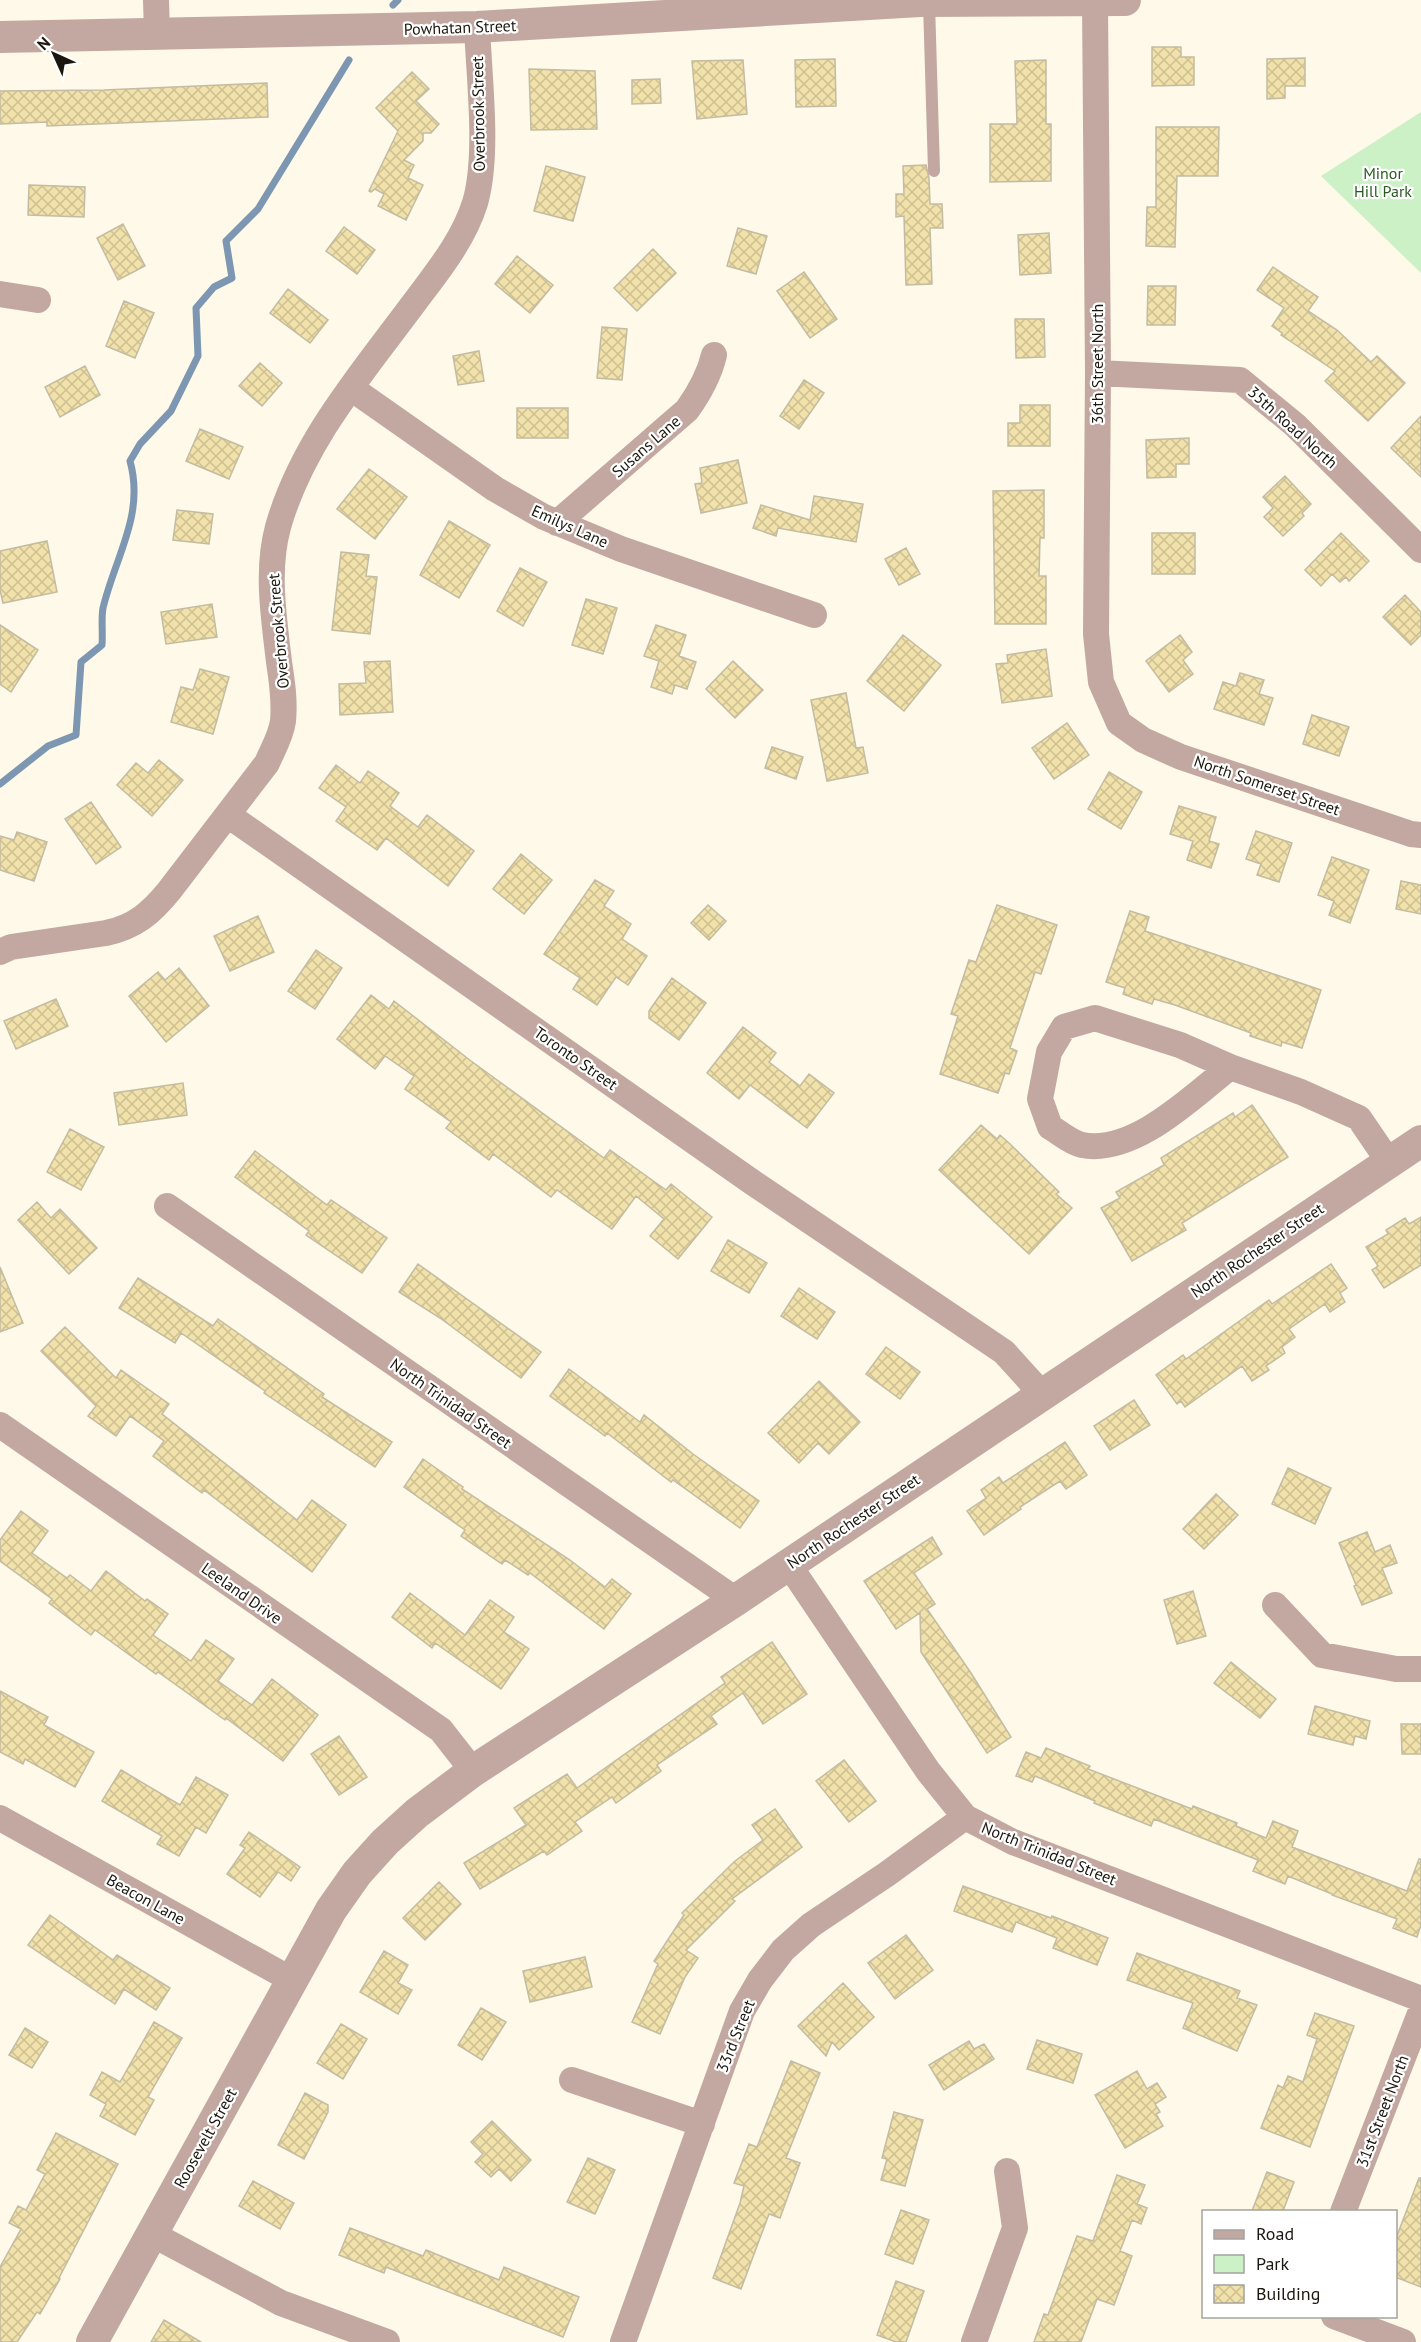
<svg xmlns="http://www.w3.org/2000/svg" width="1421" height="2342" viewBox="0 0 1421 2342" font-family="'PT Sans',sans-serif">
  <defs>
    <pattern id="building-cross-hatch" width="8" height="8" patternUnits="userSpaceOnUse" patternTransform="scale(1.5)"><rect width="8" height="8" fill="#f1e1aa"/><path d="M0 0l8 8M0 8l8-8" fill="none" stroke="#cec091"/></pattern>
  </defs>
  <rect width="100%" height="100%" fill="#fef9e9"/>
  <path fill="#ccf1c6" d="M1421,112V273L1321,176Z"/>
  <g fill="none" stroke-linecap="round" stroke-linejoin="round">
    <path stroke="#7d96b2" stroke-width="7" d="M393,5L398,0
      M0,784L48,746L76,735L81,662L102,645C103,633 101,619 103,608C115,557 145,515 130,461L140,444L171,411L198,356L196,308L214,287L232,278L226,241L258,209L349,60"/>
  </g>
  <path fill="url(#building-cross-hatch)" stroke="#c3bca2" stroke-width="1.5" d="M1152,47H1181V57H1194V85L1152,86Z
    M1305,58V86H1285V98L1267,99V59Z
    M835,59L836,106L796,107L795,60Z
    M743,60L747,114L697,119L692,61Z
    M1046,60V124H1051V181L990,182V124H1017L1015,61Z
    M529,69L595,71L597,129L531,130Z
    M412,72L429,89L416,101L439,124L431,133H423V141L404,160L414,165L408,178L423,185L406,220L378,206L384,194L375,189L371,192L369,191L398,131L376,108Z
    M660,79L661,103L632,104V80Z
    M267,83L268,117L47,126V122L0,124V91L104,90Z
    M1156,127H1219L1218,176H1177L1175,247L1146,246L1147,207H1156Z
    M926,165L929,178L930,204H942L943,228H930L932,284L906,285L904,216L896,217V194H904L903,166Z
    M546,166L585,177L573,221L534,211Z
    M29,185L85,187L84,217L28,215Z
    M123,224L145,266L118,280L97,238Z
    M344,227L375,250L357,274L326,251Z
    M738,228L767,236L756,274L727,266Z
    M1049,233L1051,273L1020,275L1018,235Z
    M653,249L676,273L637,311L614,288Z
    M517,256L553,285L530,313L495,284Z
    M1273,267L1318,297L1308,311L1337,330L1371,362L1377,356L1405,383L1368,421L1325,381L1335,371L1281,335L1282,333L1272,326L1284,308L1257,290Z
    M804,272L837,319L810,338L777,291Z
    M1148,286H1176L1175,325H1147Z
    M288,289L328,320L310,343L270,313Z
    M124,301L154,313L135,358L106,346Z
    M1015,319H1044L1045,357L1016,358Z
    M602,327L627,329L622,380L597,378Z
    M479,351L484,381L458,385L453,356Z
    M260,363L282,383L262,406L239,386Z
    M85,366L100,395L60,417L45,387Z
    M804,380L824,393L799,429L780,416Z
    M1020,405H1050V446H1008V423H1020Z
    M517,408H568V438H517Z
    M1421,416V477L1391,448Z
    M200,429L243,447L229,479L186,461Z
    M1189,438V464H1176V477L1147,478L1146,440Z
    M738,460L747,503L701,513L695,484L702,483L700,468Z
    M369,469L407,497L375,539L337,509Z
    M1285,476L1311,504L1302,513L1304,516L1283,536L1264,517L1273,508L1263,497Z
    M1044,490V538H1040L1039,576H1046V624H995L993,491Z
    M814,496L863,504L856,542L778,528L776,536L753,528L761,505L810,520Z
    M177,510L213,514L209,544L173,540Z
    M449,521L490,545L459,598L420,575Z
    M1152,533H1195V574H1152Z
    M1341,533L1369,561L1349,581L1346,577L1340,582L1332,574L1321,586L1305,570Z
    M47,541L57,592L3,603L0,590V551Z
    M906,548L920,574L899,585L885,559Z
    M341,552L369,555L366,576L377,577L370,634L332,630Z
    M520,568L547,582L523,626L497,611Z
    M1405,595L1421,612V635L1411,645L1383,617Z
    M586,599L617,608L603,654L572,645Z
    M212,604L217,637L166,644L161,612Z
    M0,625L38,650L11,692L0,684Z
    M656,625L686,635L679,656L696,662L687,689L675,685L672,694L651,687L659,661L644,656Z
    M903,635L941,665L904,711L867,681Z
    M1180,635L1192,652L1183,660L1193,674L1169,692L1146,661Z
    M1046,649L1052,696L1002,703L996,664L1008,663L1007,655Z
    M390,661L393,712L340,715L339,684L366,683L364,662Z
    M733,661L763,690L735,718L706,689Z
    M200,669L229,677L213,734L171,722L181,687L193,690Z
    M1240,673L1264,680L1259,694L1273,698L1264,725L1214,709L1223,682L1236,686Z
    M846,693L856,748L863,747L868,773L827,781L811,700Z
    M1312,715L1349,727L1339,756L1303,744Z
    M1067,723L1089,755L1054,779L1032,748Z
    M772,747L803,757L796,779L765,768Z
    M159,760L183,780L152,816L117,785L136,763L148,773Z
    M336,765L360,783L368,771L399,793L390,806L418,827L427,815L474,851L448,886L386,838L377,850L336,821L346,807L319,788Z
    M1109,772L1142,792L1121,829L1088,809Z
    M91,802L121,847L96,864L65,819Z
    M1179,806L1216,817L1209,841L1219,844L1211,868L1187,860L1193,841L1170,834Z
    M1256,831L1292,843L1279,882L1257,875L1261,864L1246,859Z
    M17,832L47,842L34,881L0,870V836L14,840Z
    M521,854L552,880L524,914L493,889Z
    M1332,857L1369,870L1350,923L1329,915L1334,901L1318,895Z
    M595,880L614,891L604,906L631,924L622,939L647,956L628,985L616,977L597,1005L573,989L580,978L544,954Z
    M1401,881L1421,885V914L1396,909Z
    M708,905L726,921L709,940L691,923Z
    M997,905L1057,925L1041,974L1035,972L1010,1048L1017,1051L1009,1074L1005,1073L998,1093L940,1074L958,1016L951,1014L969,960L976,962Z
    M1130,911L1149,917L1145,931L1321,990L1302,1048L1282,1042L1281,1046L1250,1036L1251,1033L1175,1005L1154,999L1152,1004L1134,998L1123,994L1125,988L1106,982Z
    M258,916L274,952L230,971L214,936Z
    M316,950L342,968L315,1009L288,991Z
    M179,968L209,1006L166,1042L129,996L158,972L165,980Z
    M672,978L706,1003L679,1040L649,1018V1011Z
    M371,995L389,1009L394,1001L471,1061L604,1158L610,1150L666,1190L671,1184L712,1217L678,1259L650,1236L664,1219L636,1196L612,1229L557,1190L551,1197L493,1154L489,1160L446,1128L451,1122L405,1089L414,1076L385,1056L375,1069L337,1039Z
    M56,999L68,1026L16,1049L4,1021Z
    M743,1027L776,1053L769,1062L800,1086L809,1074L834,1093L807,1128L750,1085L739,1099L707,1073Z
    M183,1083L187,1115L119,1125L114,1093Z
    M1252,1105L1288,1157L1182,1223L1186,1230L1132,1261L1101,1208L1120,1198L1116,1192L1164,1165L1161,1158L1233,1113L1235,1117Z
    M981,1125L997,1139L1000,1135L1010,1144L1059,1192L1056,1194L1072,1208L1029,1254L939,1170Z
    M70,1129L104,1147L81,1190L47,1172Z
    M255,1151L327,1205L331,1200L387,1238L362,1273L306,1235L309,1231L235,1177Z
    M37,1202L51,1218L60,1209L97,1248L69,1274L18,1220Z
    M1421,1217V1265L1384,1288L1372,1270L1378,1266L1366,1247L1388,1234L1386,1230L1405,1218L1409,1224Z
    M728,1240L767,1263L749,1293L711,1271Z
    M418,1264L541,1352L521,1378L440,1318L399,1292Z
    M1331,1264L1347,1288L1340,1293L1345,1302L1330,1312L1325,1304L1289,1329L1295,1337L1282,1347L1285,1353L1266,1366L1269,1370L1252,1381L1242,1366L1185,1407L1181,1401L1177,1404L1156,1375L1183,1355L1186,1359L1269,1300L1272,1304Z
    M0,1267L23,1323L0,1332Z
    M138,1278L213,1326L218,1319L324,1394L322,1397L392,1442L375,1467L264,1393L265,1391L181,1333L175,1343L119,1308Z
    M799,1288L835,1312L817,1339L781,1316Z
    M65,1327L116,1378L121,1370L169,1404L162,1414L297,1520L312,1500L346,1525L312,1572L204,1490L202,1493L153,1456L164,1441L130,1416L116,1436L88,1416L96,1406L41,1351Z
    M886,1347L920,1372L900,1399L866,1374Z
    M569,1369L640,1422L644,1415L693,1454L759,1501L740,1528L673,1480L671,1482L607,1433L605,1436L550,1396Z
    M819,1381L860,1422L829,1454L818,1443L799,1463L768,1433Z
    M1134,1400L1150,1425L1110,1450L1094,1426Z
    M1065,1442L1087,1475L1066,1489L1060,1481L1020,1507L1021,1509L984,1535L967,1511L986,1498L981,1490L999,1477L1003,1483Z
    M423,1459L463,1487L462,1489L570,1560L605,1587L612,1579L631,1594L604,1629L530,1573L528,1575L505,1560L502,1564L461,1536L465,1530L404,1487Z
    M1288,1468L1331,1488L1315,1524L1272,1504Z
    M1216,1494L1238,1515L1204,1549L1183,1529Z
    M21,1511L48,1531L32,1553L67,1578L70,1575L91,1591L106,1571L145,1601L147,1599L168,1614L153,1635L191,1661L206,1640L234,1659L218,1681L252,1705L272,1679L318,1715L283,1761L226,1718L225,1720L158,1672L156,1674L95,1630L91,1635L49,1603L52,1599L0,1561V1540Z
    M1367,1532L1375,1552L1390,1545L1397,1563L1382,1568L1392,1593L1362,1605L1354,1586L1356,1585L1339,1543Z
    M932,1537L942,1554L914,1573L935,1604L927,1609L971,1673L1011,1737L987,1753L921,1652L920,1613L896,1629L864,1581Z
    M1193,1591L1206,1636L1177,1644L1164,1600Z
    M410,1593L465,1635L490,1600L514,1617L504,1632L529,1649L501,1689L435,1643L432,1648L392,1617Z
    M772,1642L807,1694L763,1724L743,1693L711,1716L717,1724L657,1765L661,1771L616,1803L612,1797L575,1822L582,1831L547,1855L544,1851L480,1889L464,1863L526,1825L514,1808L567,1774L577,1788L725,1683L721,1677Z
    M1231,1662L1276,1699L1260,1718L1214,1683Z
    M0,1691L48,1717L44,1725L94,1752L75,1787L25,1759L23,1764L0,1752Z
    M1315,1706L1370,1721L1366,1739L1355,1736L1353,1745L1308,1734Z
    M1401,1724H1421V1754H1402Z
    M339,1736L367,1777L339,1795L311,1754Z
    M1046,1748L1090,1766L1088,1769L1192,1809L1193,1806L1237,1823L1236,1826L1266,1838L1273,1821L1298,1831L1292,1847L1407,1891L1419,1859H1421V1925L1417,1937L1393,1928L1397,1919L1332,1895V1894L1288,1876L1285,1884L1253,1871L1258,1860L1154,1819L1151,1826L1094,1803L1095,1801L1035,1776L1032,1782L1016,1776L1026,1752L1041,1758Z
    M844,1760L876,1801L849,1822L816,1781Z
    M121,1770L180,1805L196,1777L228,1795L206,1833L196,1827L179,1856L157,1844L162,1836L102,1801Z
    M775,1809L802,1847L732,1899L735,1901L686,1950L698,1958L685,1977L660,2034L632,2022L658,1964L654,1961L684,1915L682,1913L735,1861L763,1840L752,1825Z
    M249,1832L300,1867L291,1881L278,1872L260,1897L227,1874L245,1848L240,1845Z
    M439,1882L461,1904L425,1940L403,1918Z
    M963,1886L1051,1918L1052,1916L1108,1938L1097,1965L1053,1948L1057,1938L1016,1922L1012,1932L954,1911Z
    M50,1915L113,1960L117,1955L170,1988L156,2010L124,1989L115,2004L28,1945Z
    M906,1935L933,1970L895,1999L868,1963Z
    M384,1951L408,1965L398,1983L412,1990L398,2014L360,1992Z
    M1137,1953L1240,1991L1237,1998L1257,2005L1237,2051L1183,2028L1193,2003L1127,1980Z
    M585,1957L592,1987L530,2002L523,1971Z
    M843,1983L874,2017L839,2050L832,2042L826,2056L798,2026Z
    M481,2008L506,2022L482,2060L458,2045Z
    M1315,2013L1354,2026L1310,2147L1261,2128L1278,2085L1283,2088L1288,2076L1303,2082L1317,2039L1307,2035Z
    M154,2022L182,2038L148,2097L154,2100L135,2135L100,2116L106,2104L90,2095L102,2072L120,2082Z
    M341,2024L367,2039L343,2079L317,2063Z
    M25,2028L48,2042L32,2068L9,2055Z
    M1037,2040L1082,2054L1073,2083L1027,2069Z
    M969,2041L974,2049L984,2044L994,2059L944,2090L929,2065Z
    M791,2061L820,2073L786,2158L800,2163L780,2218L769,2214L741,2289L713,2278L740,2203L744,2186L734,2183L749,2144L757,2147Z
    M1137,2071L1147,2089L1157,2083L1166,2097L1155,2104L1160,2112L1156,2114L1163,2126L1125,2148L1095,2095Z
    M305,2093L328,2105V2112L304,2159L278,2145Z
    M894,2112L923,2120L905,2186L881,2180L887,2159L882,2158Z
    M492,2121L531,2160L511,2181L499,2169L491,2177L475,2162L483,2154L471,2142Z
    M56,2133L118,2164L59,2278L60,2279L40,2314L37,2312L17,2342H0V2267L21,2229L9,2223L18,2206L26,2210L45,2174L37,2170Z
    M588,2158L615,2170L595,2214L567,2202Z
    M1267,2172L1294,2182L1283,2211H1252Z
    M1117,2175L1145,2185L1137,2204L1147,2208L1141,2224L1132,2220L1120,2251L1132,2256L1114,2305L1097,2299L1081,2342H1034L1044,2314L1048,2315L1077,2236L1093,2241Z
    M1419,2178H1421V2287L1395,2277V2241Z
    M253,2181L294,2203L280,2229L239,2206Z
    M901,2210L929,2220L913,2264L885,2254Z
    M350,2228L423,2256L426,2250L499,2280L504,2267L579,2297L563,2337L386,2267L384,2273L339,2255Z
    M896,2281L924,2291L906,2342H896L877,2335Z
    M164,2320L201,2342H151Z"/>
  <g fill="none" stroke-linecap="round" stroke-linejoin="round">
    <path stroke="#c3a8a1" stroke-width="12" d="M929,3L934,171"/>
    <path stroke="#c3a8a1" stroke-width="26" d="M156,0L157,34
      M1095,1L1098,373L1096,634L1101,682L1119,723L1143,740L1181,757L1411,834L1421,835
      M0,294L38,300
      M1098,373L1240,380L1295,425L1421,550
      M351,388L495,489L544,517L621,549L814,615
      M557,523L687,410C700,392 709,376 714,355
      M228,815L752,1182L1004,1352L1042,1394
      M0,952L11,947L106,933C135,927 151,913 169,891L267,763C273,749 281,736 283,721C285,701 282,681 279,662C274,618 266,571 278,527C302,442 362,373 414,303C437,272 463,241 475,203C489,155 479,78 477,27
      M1095,1018L1180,1045L1230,1067C1192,1097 1134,1155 1082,1145C1071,1143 1059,1132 1050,1127L1040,1099L1049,1052L1064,1027Z
      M1230,1067L1301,1092L1359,1118L1389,1162
      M167,1206L736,1600
      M0,1425L441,1730L473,1771
      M789,1565L928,1771L965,1817L1013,1842L1421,1999
      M1275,1605L1322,1655L1396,1669H1421
      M0,1818L292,1980
      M572,2080L702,2124
      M1343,2212L1421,2011
      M152,2234L281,2303L387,2342
      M1334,2316L1403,2342
      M623,2342L742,2011L760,1980L783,1950L811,1925L887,1874L965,1817
      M974,2342L1015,2228L1007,2171"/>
    <path stroke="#c3a8a1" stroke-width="32" d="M0,37L477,27L920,1L1125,0
      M92,2342L331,1910L357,1873L385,1842L417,1813L473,1771L736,1600L1421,1141"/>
  </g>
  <g text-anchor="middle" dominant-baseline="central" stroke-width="4.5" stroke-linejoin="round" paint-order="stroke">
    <g font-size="16" fill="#1a170e" stroke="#fff">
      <text transform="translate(460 27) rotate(-2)">Powhatan Street</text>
      <text transform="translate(478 114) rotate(-91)">Overbrook Street</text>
      <text transform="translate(1097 364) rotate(-90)">36th Street North</text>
      <text transform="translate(1293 427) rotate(42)">35th Road North</text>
      <text transform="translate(646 446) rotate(-41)">Susans Lane</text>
      <text transform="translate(570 526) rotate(24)">Emilys Lane</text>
      <text transform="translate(278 631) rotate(-95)">Overbrook Street</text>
      <text transform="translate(1267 785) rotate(19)">North Somerset Street</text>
      <text transform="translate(576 1058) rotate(35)">Toronto Street</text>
      <text transform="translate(1257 1250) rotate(-34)">North Rochester Street</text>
      <text transform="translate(451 1403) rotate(35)">North Trinidad Street</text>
      <text transform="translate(853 1521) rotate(-34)">North Rochester Street</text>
      <text transform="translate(242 1593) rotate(35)">Leeland Drive</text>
      <text transform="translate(1049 1853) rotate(22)">North Trinidad Street</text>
      <text transform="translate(146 1899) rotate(29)">Beacon Lane</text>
      <text transform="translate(735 2036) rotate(-68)">33rd Street</text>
      <text transform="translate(1382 2111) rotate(-69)">31st Street North</text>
      <text transform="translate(205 2138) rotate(-61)">Roosevelt Street</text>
    </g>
    <g font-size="16" fill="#285a20" stroke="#fff">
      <text x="1383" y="173">Minor<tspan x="1383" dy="18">Hill Park</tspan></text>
    </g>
  </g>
  <rect x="1202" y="2210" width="195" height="108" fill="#ffffff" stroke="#a3a29f" stroke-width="1.5"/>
  <rect x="1214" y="2230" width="30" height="9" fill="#c3a8a1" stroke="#a3a29f" stroke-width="1.5"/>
  <text x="1256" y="2240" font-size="18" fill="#1a170e">Road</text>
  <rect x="1214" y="2255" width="30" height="18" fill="#ccf1c6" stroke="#a3a29f" stroke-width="1.5"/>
  <text x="1256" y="2270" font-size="18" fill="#1a170e">Park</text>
  <rect x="1214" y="2285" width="30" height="18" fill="url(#building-cross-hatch)" stroke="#a3a29f" stroke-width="1.5"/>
  <text x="1256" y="2300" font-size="18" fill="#1a170e">Building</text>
  <g transform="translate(54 54) rotate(315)" stroke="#ffffff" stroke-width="4.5" paint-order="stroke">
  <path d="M0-4.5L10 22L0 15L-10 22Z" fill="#1a170e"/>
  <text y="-9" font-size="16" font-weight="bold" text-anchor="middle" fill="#1a170e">N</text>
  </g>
</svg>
